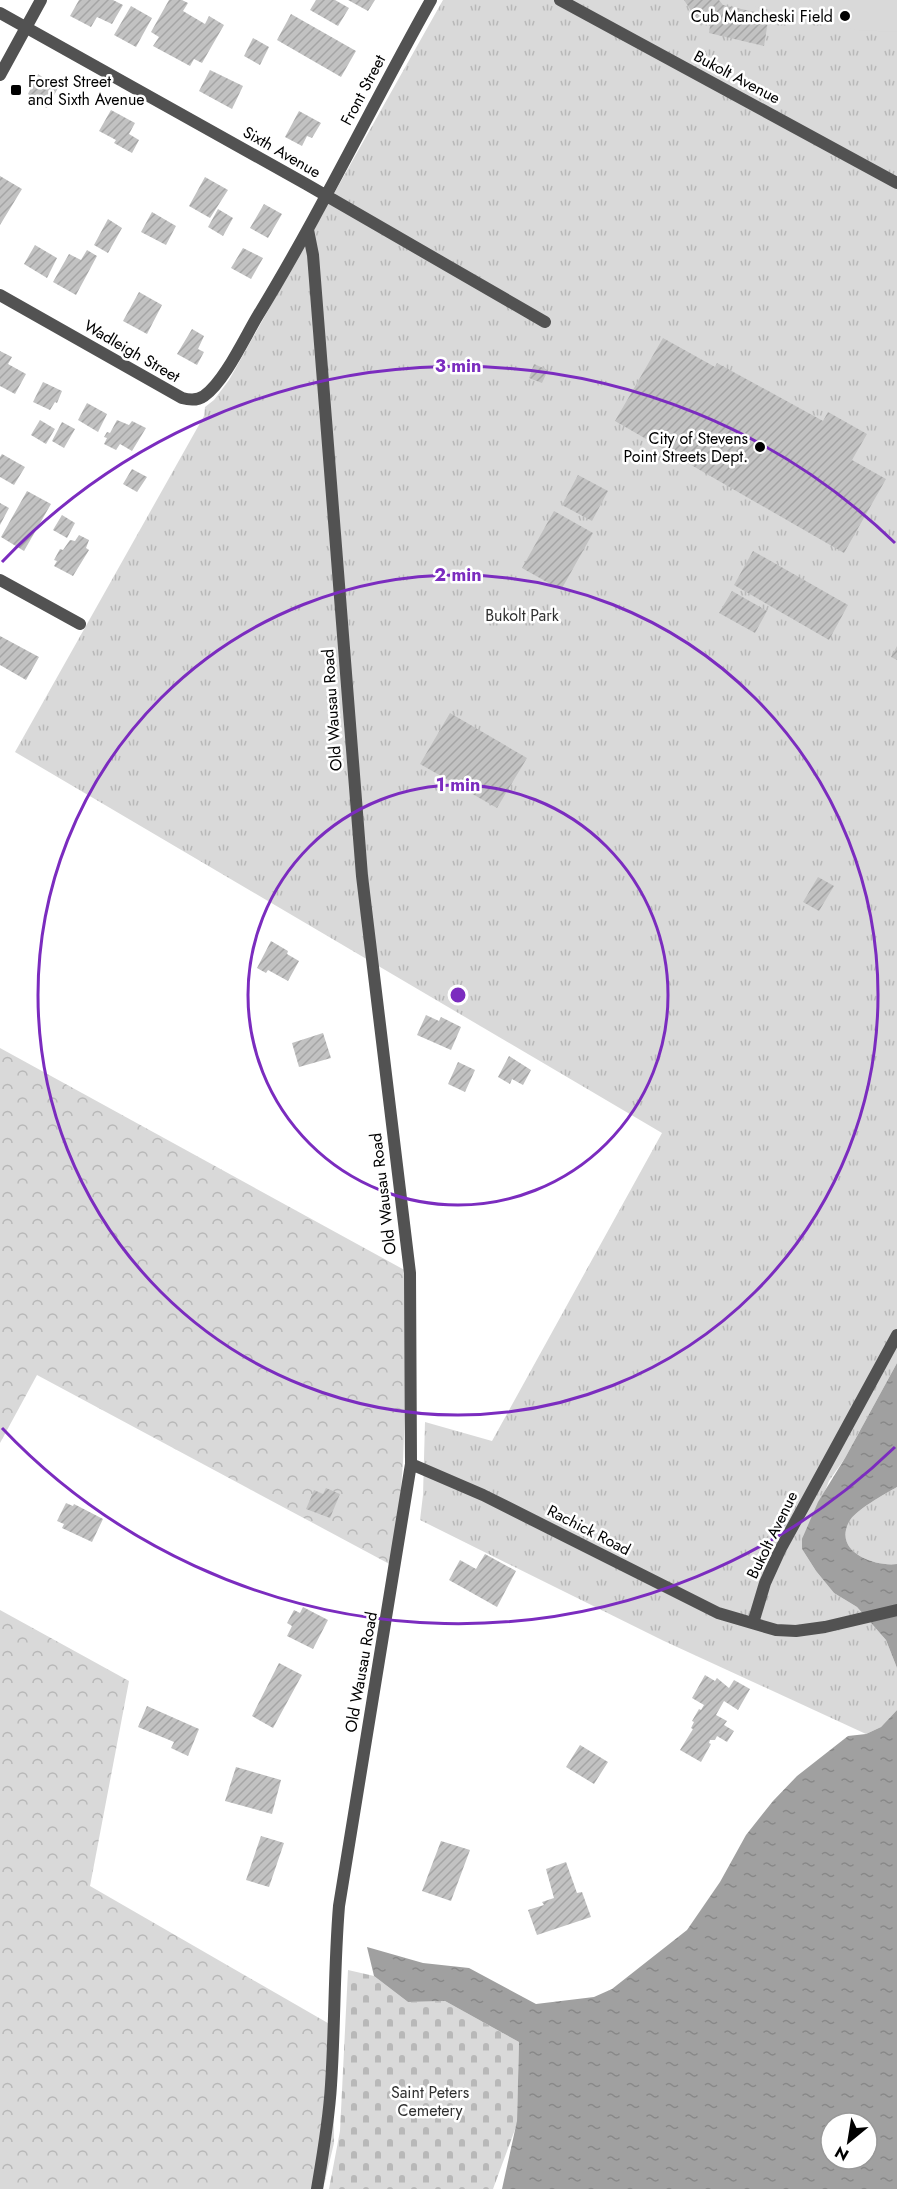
<svg xmlns="http://www.w3.org/2000/svg" width="897" height="2189" viewBox="0 0 897 2189" font-family="Jost,sans-serif">
  <defs>
    <pattern id="grass-tufts" width="24" height="20" patternUnits="userSpaceOnUse" patternTransform="scale(1.5)"><rect width="24" height="20" fill="#d9d9d9"/><path d="M3 7l-1-3M5 7V3M7 7l1-3M15 17l-1-3M17 17v-4M19 17l1-3" fill="none" stroke="#b8b8b8"/></pattern>
    <pattern id="forest-crowns" width="20" height="18" patternUnits="userSpaceOnUse" patternTransform="scale(1.5)"><rect width="20" height="18" fill="#d9d9d9"/><path d="M2 6a3 3 0 1 1 6 0M12 15a3 3 0 1 1 6 0" fill="none" stroke="#b8b8b8"/></pattern>
    <pattern id="cemetery-stones" width="16" height="16" patternUnits="userSpaceOnUse" patternTransform="scale(1.5)"><rect width="16" height="16" fill="#d9d9d9"/><path d="M2 7V4a2 2 0 0 1 4 0v3zM10 15v-3a2 2 0 0 1 4 0v3z" fill="#b8b8b8"/></pattern>
    <pattern id="water-ripples" width="26" height="14" patternUnits="userSpaceOnUse" patternTransform="scale(1.5)"><rect width="26" height="14" fill="#a0a0a0"/><path d="M2 4q2-2 4 0t4 0M15 11q2-2 4 0t4 0" fill="none" stroke="#888"/></pattern>
    <pattern id="building-hatch" width="6" height="6" patternUnits="userSpaceOnUse" patternTransform="scale(1.5)"><rect width="6" height="6" fill="#c2c2c2"/><path d="M-1 1l2-2M0 6l6-6M5 7l2-2" fill="none" stroke="#a5a5a5"/></pattern>
  </defs>
  <rect width="100%" height="100%" fill="#fff"/>
  <path fill="url(#grass-tufts)" d="M443,0H897V1363L845,1458L829,1481L802,1549L816,1571L834,1593L857,1607L886,1640L897,1668V1710L881,1727L866,1734L664,1641L420,1520L423,1495L425,1422L492,1441L662,1133L15,752L204,416L205,407L214,400L229,380Z
    M897,1487V1564C875,1567 833,1552 849,1522C855,1510 885,1494 897,1487Z"/>
  <path fill="url(#forest-crowns)" d="M0,1048L410,1273L403,1462L395,1567L37,1375L0,1443Z
    M0,1610L129,1681L90,1886L333,2026L334,2143L323,2189H0Z"/>
  <path fill="url(#cemetery-stones)" d="M348,1970L374,1976L408,2002L445,2001L519,2042L517,2124L493,2189H329L340,2131Z"/>
  <path fill="#d9d9d9" d="M725,0H897V32L858,30Z"/>
  <path fill="url(#water-ripples)" fill-rule="evenodd" d="M897,1363V1487C885,1494 855,1510 849,1522C833,1552 875,1567 897,1564V1668L886,1640L857,1607L834,1593L816,1571L802,1549V1539L818,1502L845,1458Z
    M897,1710V2189H502L517,2121L519,2042L445,2001L408,2002L374,1976L367,1947L423,1963L469,1968L536,2004L594,1997L612,1989L687,1930L720,1882L746,1835L773,1801L797,1776L848,1736L866,1734L881,1727ZM831,2123H867V2159H831Z"/>
  <path fill="url(#building-hatch)" d="M79,0H113L123,5L112,24L97,17L91,27L70,16Z
    M169,0H182L188,3L183,11L205,24L209,16L224,25L202,63L194,59L190,66L153,46L159,37L151,32Z
    M316,0H335L349,8L338,26L310,10Z
    M348,0H375L368,11Z
    M684,0H719L723,5L769,15L764,46L709,33L710,26L706,21L701,26Z
    M131,6L152,18L136,47L114,35Z
    M291,14L356,51L341,77L277,40Z
    M253,38L269,47L260,65L244,56Z
    M210,70L243,86L232,109L199,91Z
    M38,74L58,88L47,108L35,102L37,100L28,94Z
    M111,110L135,123L129,134L139,140L132,153L114,143L116,140L99,131Z
    M299,111L321,123L312,138L307,136L302,146L285,137Z
    M0,176L22,189L0,225Z
    M205,177L228,190L210,218L189,206Z
    M264,204L282,214L268,238L250,228Z
    M218,209L233,218L223,236L208,227Z
    M152,212L176,226L166,245L141,232Z
    M108,219L122,228L108,253L94,245Z
    M35,245L57,258L47,278L24,264Z
    M243,248L263,258L251,279L231,268Z
    M87,250L97,256L76,295L53,282L69,254L81,260Z
    M139,292L162,305L147,334L123,321Z
    M192,329L204,336L198,349L204,352L197,365L177,354Z
    M663,338L715,367L717,363L823,421L828,412L867,434L852,460L886,479L844,553L615,421Z
    M0,351L12,357L8,364L26,374L15,394L0,386Z
    M534,364L548,370L542,383L529,378Z
    M43,382L62,391L57,403L55,402L50,410L33,402Z
    M87,403L107,414L98,432L78,420Z
    M40,420L55,429L46,444L31,435Z
    M117,420L129,425L132,421L146,428L132,451L120,444L116,450L104,444L107,438L104,437L107,432L110,433Z
    M62,422L75,429L64,448L52,441Z
    M2,454L25,467L14,485L0,477V457Z
    M132,469L147,477L137,492L123,484Z
    M578,475L608,491L592,521L562,505Z
    M27,491L51,504L24,551L1,537Z
    M0,503L9,508L0,525Z
    M554,511L593,533L561,590L522,568Z
    M62,515L75,523L67,538L53,530Z
    M79,535L89,540L86,548L89,550L73,576L54,566L57,561L54,560L60,549L63,550L70,540L75,541Z
    M753,551L848,605L829,640L734,585Z
    M732,591L767,611L755,633L719,613Z
    M0,636L39,657L26,680L0,665Z
    M897,646V660L891,657Z
    M450,713L527,758L497,808L420,764Z
    M818,877L834,886L819,911L803,902Z
    M271,941L288,951L287,954L299,961L288,981L268,970L266,973L257,968Z
    M426,1015L439,1021L441,1017L461,1027L451,1050L417,1035Z
    M323,1033L331,1058L299,1067L292,1043Z
    M509,1056L531,1070L523,1085L512,1079L510,1084L498,1077Z
    M458,1062L475,1070L465,1092L448,1084Z
    M326,1488L340,1494L330,1518L306,1509L314,1490L323,1494Z
    M66,1503L73,1506L74,1504L103,1519L92,1542L62,1528L64,1524L57,1521Z
    M485,1554L516,1571L497,1607L449,1580L460,1560L476,1569Z
    M303,1607L328,1620L313,1649L287,1636L292,1626L287,1623L294,1610L300,1613Z
    M279,1663L302,1675L273,1728L252,1716Z
    M705,1675L715,1681L717,1678L729,1688L734,1680L750,1689L738,1710L724,1701L716,1715L727,1721L724,1725L734,1731L727,1742L717,1736L715,1740H710L709,1743L711,1744L701,1762L680,1750L693,1729L691,1728L694,1722L692,1721L699,1709L701,1710L704,1705L692,1698Z
    M147,1706L199,1729L188,1756L171,1748L174,1742L138,1727Z
    M580,1745L608,1762L594,1784L566,1767Z
    M236,1767L281,1780L272,1814L225,1801Z
    M261,1836L284,1843L269,1887L246,1880Z
    M441,1841L470,1850L451,1901L422,1891Z
    M566,1862L577,1893L582,1892L591,1917L537,1935L528,1910L544,1905L542,1902L554,1898L546,1869Z"/>
  <g fill="none" stroke-linecap="round" stroke-linejoin="round">
    <path stroke="#525252" stroke-width="12" d="M560,0L897,183
      M0,13L306,184L545,322
      M0,75L41,0
      M308,230L313,255L362,876L410,1273L411,1464L339,1906C334,1966 335,2025 331,2085C329,2120 323,2154 317,2189
      M0,295L182,398C189,400 197,401 204,396C224,382 244,339 257,317C320,214 372,105 431,0
      M0,580L80,624
      M411,1464L483,1495L718,1613L776,1630L796,1631L825,1627L897,1610
      M753,1623L765,1583L780,1550L897,1335"/>
  </g>
  <g fill="none" stroke="#7b2cbf" stroke-width="3">
    <circle cx="458" cy="995" r="210"/>
    <circle cx="458" cy="995" r="420"/>
    <path d="M895 1447A629 629 0 0 1 2 1428M2 562A629 629 0 0 1 895 543"/>
  </g>
  <g fill="#000" stroke="#fff" stroke-width="2">
    <circle cx="845" cy="16" r="6"/>
    <rect x="10" y="84" width="12" height="12" rx="3"/>
    <circle cx="760" cy="447" r="6"/>
  </g>
  <g text-anchor="middle" dominant-baseline="central" stroke-width="5" stroke-linejoin="round" paint-order="stroke">
    <g font-size="16" fill="#000" stroke="#fff" text-anchor="end">
      <text x="833" y="16">Cub Mancheski Field</text>
      <text x="28" y="81" text-anchor="start">Forest Street<tspan x="28" dy="18">and Sixth Avenue</tspan></text>
      <text x="748" y="438">City of Stevens<tspan x="748" dy="18">Point Streets Dept.</tspan></text>
    </g>
    <g font-size="16" fill="#000" stroke="#fff">
      <text transform="translate(737 77) rotate(28)">Bukolt Avenue</text>
      <text transform="translate(363 90) rotate(-62)">Front Street</text>
      <text transform="translate(282 152) rotate(30)">Sixth Avenue</text>
      <text transform="translate(132 351) rotate(30)">Wadleigh Street</text>
      <text transform="translate(332 710) rotate(-94)">Old Wausau Road</text>
      <text transform="translate(383 1194) rotate(-97)">Old Wausau Road</text>
      <text transform="translate(589 1530) rotate(27)">Rachick Road</text>
      <text transform="translate(772 1535) rotate(-64)">Bukolt Avenue</text>
      <text transform="translate(361 1672) rotate(-80)">Old Wausau Road</text>
    </g>
    <g font-size="16" fill="#303030" stroke="#fff">
      <text x="522" y="615">Bukolt Park</text>
      <text x="430" y="2092">Saint Peters<tspan x="430" dy="18">Cemetery</tspan></text>
    </g>
  </g>
  <circle cx="458" cy="995" r="9" fill="#7b2cbf" stroke="#fff" stroke-width="3"/>
  <g font-size="18" text-anchor="middle" font-weight="bold" fill="#7b2cbf" stroke="#fff" stroke-width="5" stroke-linejoin="round" paint-order="stroke">
    <text x="458" y="372">3 min</text>
    <text x="458" y="581">2 min</text>
    <text x="458" y="791">1 min</text>
  </g>
  <g transform="translate(849 2141) rotate(210)"><circle r="28" fill="#ffffff" stroke="#999999" stroke-width="1.5"/>
  <path d="M0-4.5L10 22L0 15L-10 22Z" fill="#000000"/>
  <text y="-9" font-size="16" font-weight="bold" text-anchor="middle" fill="#000000">N</text>
  </g>
</svg>
